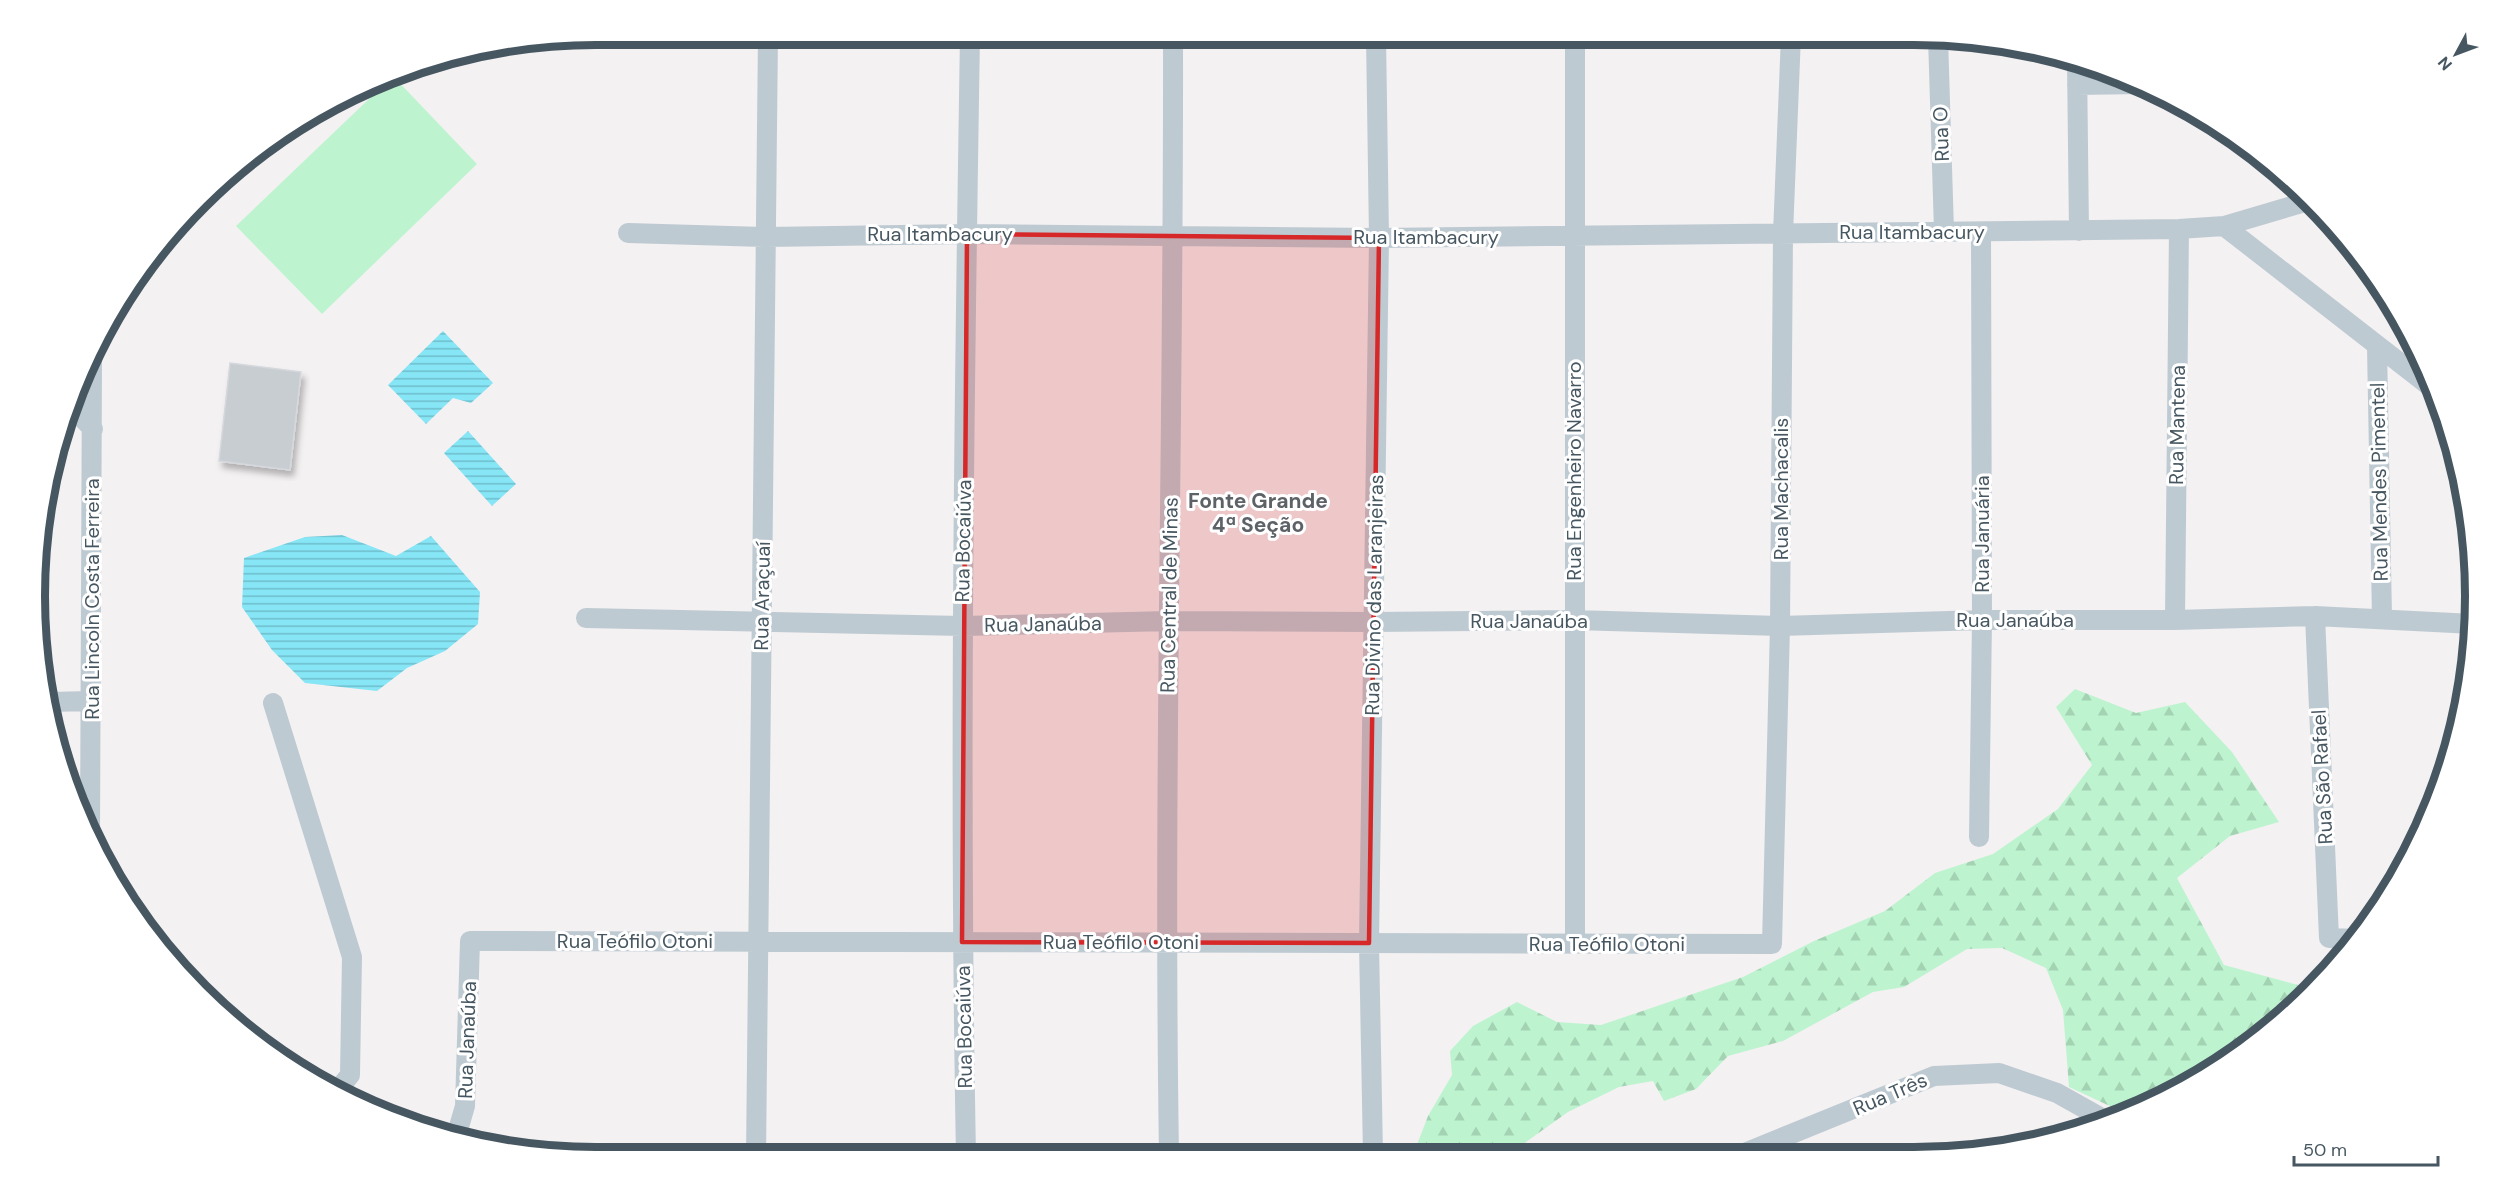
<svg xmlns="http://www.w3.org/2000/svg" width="2510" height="1192" viewBox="0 0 2510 1192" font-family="'DM Sans',sans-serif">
  <defs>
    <pattern id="forest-firs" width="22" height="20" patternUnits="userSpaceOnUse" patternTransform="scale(1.5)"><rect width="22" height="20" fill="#bdf4cf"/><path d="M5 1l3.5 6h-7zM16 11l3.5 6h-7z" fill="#a4d3b4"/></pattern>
    <pattern id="water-rules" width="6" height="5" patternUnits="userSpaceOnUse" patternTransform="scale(1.5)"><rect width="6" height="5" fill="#86e6f6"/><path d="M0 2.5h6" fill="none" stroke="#6fbdcb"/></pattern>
    <filter id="shadow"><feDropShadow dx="3.5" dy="6" stdDeviation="3" flood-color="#0004"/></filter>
  </defs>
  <rect width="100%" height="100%" fill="#f4f1f2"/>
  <path fill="#bdf4cf" d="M393,76L477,164L322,314L236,226Z"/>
  <path fill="url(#forest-firs)" d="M2075,689L2136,713L2185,702L2232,752L2279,822L2230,836L2177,878L2224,965L2298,985V999L2256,1041L2129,1115L2069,1087L2063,1010L2046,968L2002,948L1967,949L1904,987L1873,992L1783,1041L1728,1056L1696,1089L1664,1101L1653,1081L1619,1087L1568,1112L1526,1142L1503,1154L1413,1155L1428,1116L1452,1075L1450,1051L1473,1026L1517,1002L1557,1022L1601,1025L1743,977L1814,941L1885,911L1935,873L1993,854L2058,809L2092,765L2056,707Z"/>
  <path fill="url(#water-rules)" d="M443,331L493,383L471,403L453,398L426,424L388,385Z
    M468,431L516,484L492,506L444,453Z
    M342,535L396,556L431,536L480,592L478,624L445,651L407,668L377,691L305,683L272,650L242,607L244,558L305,537Z"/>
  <path fill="#c8cdd2" stroke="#d5d8dd" stroke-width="1.5" filter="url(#shadow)" d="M230,363L301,372L290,470L219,461Z"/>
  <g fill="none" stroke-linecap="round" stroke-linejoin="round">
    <path stroke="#becad2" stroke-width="20" d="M1575,35V944
      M1938,37L1944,231
      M2077,61L2079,231
      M2077,85L2142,84
      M2224,226L2436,391
      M628,233L766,237L967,234L1379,238L2179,229L2224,226L2312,200
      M2377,346L2382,618
      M74,409L93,429
      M2315,616L2329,938L2358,939
      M586,618L962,626L1169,621L1374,622L1574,620L1780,626L1982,620H2175L2315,616L2473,624
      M2175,620L2179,229
      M49,702L91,701
      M273,703L352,957L350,1075L337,1091
      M90,835L92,362
      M1979,837L1982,620L1981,232
      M456,1137L465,1106L470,941L1772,944L1780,626L1783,234L1791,35
      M1742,1154L1934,1076L1999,1073L2057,1093L2107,1121
      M1169,1155C1163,782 1174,408 1173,35
      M1373,1155L1369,943L1379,238L1376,35
      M966,1156C959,782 964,409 970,35
      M756,1157L768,35"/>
  </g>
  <path fill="#d62828" fill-opacity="0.2" stroke="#d62828" stroke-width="4.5" stroke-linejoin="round" d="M967,234L1379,238L1369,943L962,942Z"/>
  <g text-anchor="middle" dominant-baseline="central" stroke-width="6" stroke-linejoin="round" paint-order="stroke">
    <g font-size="20" fill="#475761" stroke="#fff">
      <text transform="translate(1941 134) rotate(-92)">Rua O</text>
      <text x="1912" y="232">Rua Itambacury</text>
      <text x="940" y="234">Rua Itambacury</text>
      <text x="1426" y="237">Rua Itambacury</text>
      <text transform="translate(2177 425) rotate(-89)">Rua Mantena</text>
      <text transform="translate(1574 471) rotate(-90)">Rua Engenheiro Navarro</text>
      <text transform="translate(2379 482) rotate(-91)">Rua Mendes Pimentel</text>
      <text transform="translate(1781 489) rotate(-90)">Rua Machacalis</text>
      <text transform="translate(1982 534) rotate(-90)">Rua Januária</text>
      <text transform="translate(963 541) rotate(-89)">Rua Bocaiúva</text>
      <text transform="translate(1169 595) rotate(-89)">Rua Central de Minas</text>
      <text transform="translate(1374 595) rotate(-89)">Rua Divino das Laranjeiras</text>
      <text transform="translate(762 596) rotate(-89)">Rua Araçuaí</text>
      <text transform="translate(92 599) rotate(-90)">Rua Lincoln Costa Ferreira</text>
      <text x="2015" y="620">Rua Janaúba</text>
      <text x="1529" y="621">Rua Janaúba</text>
      <text transform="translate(1043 624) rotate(-1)">Rua Janaúba</text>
      <text transform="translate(2322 777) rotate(-93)">Rua São Rafael</text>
      <text x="635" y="941">Rua Teófilo Otoni</text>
      <text x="1121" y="942">Rua Teófilo Otoni</text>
      <text x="1607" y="944">Rua Teófilo Otoni</text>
      <text transform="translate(964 1027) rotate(-91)">Rua Bocaiúva</text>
      <text transform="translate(467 1040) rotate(-88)">Rua Janaúba</text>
      <text transform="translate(1890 1094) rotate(-23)">Rua Três</text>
    </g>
    <g font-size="21" font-weight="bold" fill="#5d6267" stroke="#fff">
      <text x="1258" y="501">Fonte Grande<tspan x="1258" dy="24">4ª Seção</tspan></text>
    </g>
  </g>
  <path d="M0 0H2510V1192H0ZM596 45H1914A551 551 0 0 1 2465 596V596A551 551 0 0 1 1914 1147H596A551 551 0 0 1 45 596V596A551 551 0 0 1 596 45Z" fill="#fff" fill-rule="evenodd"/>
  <path fill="none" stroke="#475761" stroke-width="8" d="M596 45H1914A551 551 0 0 1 2465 596V596A551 551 0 0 1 1914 1147H596A551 551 0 0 1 45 596V596A551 551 0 0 1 596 45Z"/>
  <g transform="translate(2456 54) rotate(229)" stroke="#ffffff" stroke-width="4.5" paint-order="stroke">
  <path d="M0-4.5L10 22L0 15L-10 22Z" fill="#475761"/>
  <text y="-9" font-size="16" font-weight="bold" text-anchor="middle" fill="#475761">N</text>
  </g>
  <path d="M2294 1156v9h144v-9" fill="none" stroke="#475761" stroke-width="3"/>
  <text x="2303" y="1156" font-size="18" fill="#475761" stroke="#ffffff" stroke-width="4.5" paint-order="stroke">50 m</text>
</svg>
